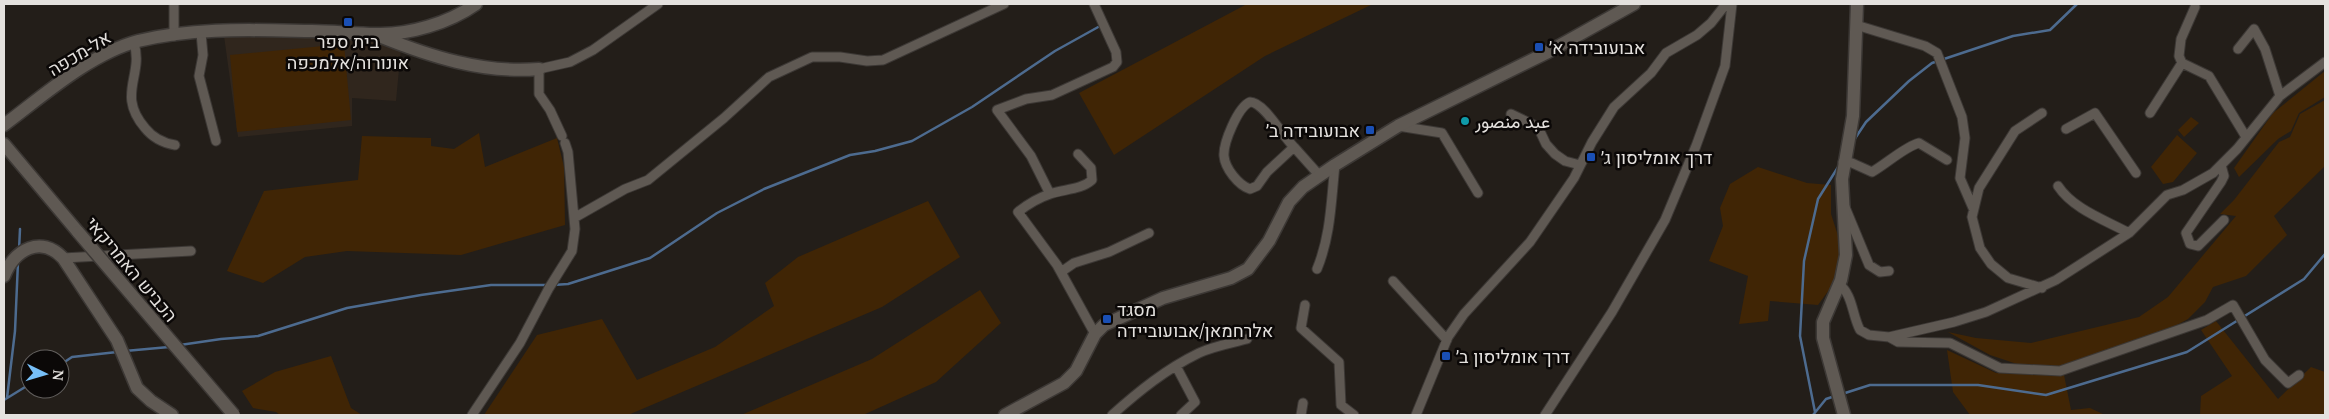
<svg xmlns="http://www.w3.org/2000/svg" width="2329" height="419" viewBox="0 0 2329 419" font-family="'Noto Serif',Vazirmatn,Heebo,serif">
  <rect width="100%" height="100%" fill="#231e19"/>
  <path fill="#30261d" d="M224,36L374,37L401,48L396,101L352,98V126L238,137Z"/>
  <path fill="#402505" d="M1247,4H1373L1265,56L1114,155L1079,93Z
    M344,44L351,120L237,132L230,55Z
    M2325,71V97L2299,113L2291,131L2278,139L2239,177L2234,168L2273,113Z
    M2325,100V166L2274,216L2287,235L2246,276L2213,287L2205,302L2188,319L2158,335L2128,342L2059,369L2020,365L1990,355L1948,332L1976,338L2031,343L2139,317L2168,297L2236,216L2220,214L2234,200L2279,142L2290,137L2300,114Z
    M2191,117L2199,123L2184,137L2178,130Z
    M479,133L485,167L557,138L564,167L565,225L461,255L347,251L305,257L263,283L227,271L264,191L358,180L362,136L431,138V146L454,149Z
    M2177,135L2197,153L2173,182L2163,184L2151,167Z
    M1758,167L1807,183L1831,185V214L1842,248L1837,279L1818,305L1770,301L1768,321L1739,324L1748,276L1709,261L1723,226L1720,208L1730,184Z
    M928,201L960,257L882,307L628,415H484L537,335L602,319L637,380L715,347L774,306L765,283L798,257Z
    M980,290L1001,323L936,382L863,415H741L872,359Z
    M2216,321L2278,399L2311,367L2325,372V415H2200L2201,396L2232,376L2201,330Z
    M1947,350L1996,373L2064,375L2071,410L2090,408L2105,415H1970L1953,392Z
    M331,356L351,408L362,415H280L276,412L253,408L242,391L275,372Z"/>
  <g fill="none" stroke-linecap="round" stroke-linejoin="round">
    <path stroke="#4d6b8f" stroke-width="2.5" d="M1854,140L1866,122L1909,81L1932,63L2013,36L2050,30L2077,4
      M19,250L20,229
      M553,285L568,284L650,258L717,213L764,189L850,155L875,151L912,141L972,107L1055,51L1100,26
      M180,345L221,339L258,336L347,308L421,295L491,285H548
      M125,351L169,347
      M60,365L72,357L117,352
      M1842,394L1870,385H1978L2046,395L2187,352L2304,279L2325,254
      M7,398L15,331L18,262
      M4,400L30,384
      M1815,412L1800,336L1804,261L1818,199L1840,164
      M1813,415L1826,399L1835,396"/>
    <defs>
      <path id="street" d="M174,4V36
        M2195,7L2181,39L2179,56L2182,63L2209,76L2246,137
        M1856,25L1925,46L1937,53L1962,117L1965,138L1960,178L1973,208
        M201,33L203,55L199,76L216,141
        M134,43C144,76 116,94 145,128C153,138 163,143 175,145
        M2238,49L2254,29L2265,49L2280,96
        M2042,113L2015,131L1979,188L1972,217L1980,248L1991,264L2008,278L2042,288
        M2150,113L2182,63
        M1511,114L1538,127L1546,144L1555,154L1565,161L1580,165
        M1398,126L1442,133L1478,193
        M2066,129L2095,113L2136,173
        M562,136L550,110L539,94V69L570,62L593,50L658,4
        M1294,147C1283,137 1264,102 1250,102C1238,107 1223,143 1224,156C1225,168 1238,185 1250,189L1257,186L1267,172L1294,147L1319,175
        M1078,154L1091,168L1092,180C1081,190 1064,189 1050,194C1038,198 1028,204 1018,212L1057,265L1095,334
        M1843,162L1852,163L1872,172C1886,164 1906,146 1919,143L1947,160
        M2221,165L2224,176L2221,182L2186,233L2190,244L2198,246L2224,220
        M2058,186C2073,209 2105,220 2129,233
        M1050,194L1031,156L997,110L1026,99L1052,95L1113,67L1117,62L1116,52L1094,4
        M1845,207L1869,265L1880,272L1889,271
        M574,218L625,189L648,180L724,118L769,77L812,57H840L867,61L883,60L1004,4
        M63,258L191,251
        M1317,269C1331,235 1331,201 1335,165
        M1061,272L1074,263L1109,252L1149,233
        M1393,281L1447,340
        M1839,284C1853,295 1852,315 1860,330L1869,335L1889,337L1954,322L1986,312L2056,280L2129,233L2167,195L2183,190L2213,173L2237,149L2280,96L2325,62
        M1305,305L1301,328L1339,362L1341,405L1354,415
        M1889,337L1898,342L1950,343L2000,368L2060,371L2207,320L2233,305L2265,360L2288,383L2299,375
        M1176,366L1195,402L1181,415
        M472,415L520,343L549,288L572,251L575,229L568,152L565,143
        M1112,415C1139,391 1166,369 1199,353C1214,346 1232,343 1247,339
        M1301,415L1303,403
        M1416,415L1448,337L1464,314L1530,242L1574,178L1592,142L1614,107L1651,73L1666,53L1697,35L1711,23L1726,4
        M1545,415L1612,312L1665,220L1696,146L1725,66L1732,4"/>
      <path id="secondary" d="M379,36C429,56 483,74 539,69
        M4,125C44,95 90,54 138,41C194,27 255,30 312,31C333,31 355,34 376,34C409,35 449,23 476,4
        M4,144L78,232
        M4,276C15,249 41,235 63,258L117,340L137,388L151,401L172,415
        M1005,415L1064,383L1076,371L1095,334L1104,325L1163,298L1231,278L1248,269L1269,241L1289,202L1303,187L1335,165L1398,126L1548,52L1634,4
        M1844,415L1823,338V322L1841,280L1846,255L1842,179L1853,116L1857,4"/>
    </defs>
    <use href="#street" stroke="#3c3835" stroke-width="11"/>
    <use href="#secondary" stroke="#3c3835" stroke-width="15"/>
    <use href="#street" stroke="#5f5953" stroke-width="9"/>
    <use href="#secondary" stroke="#5f5953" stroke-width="12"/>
    <defs>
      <path id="secondary-bridge" d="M78,232L234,415"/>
    </defs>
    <use href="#secondary-bridge" stroke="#3c3835" stroke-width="15" stroke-linecap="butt"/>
    <use href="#secondary-bridge" stroke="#5f5953" stroke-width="12"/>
  </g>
  <g fill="#1a4fb4" stroke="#0b0807" stroke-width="2">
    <rect x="343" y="17" width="10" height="10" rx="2.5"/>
    <rect x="1534" y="42" width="10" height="10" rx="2.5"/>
    <rect x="1365" y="125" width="10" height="10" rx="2.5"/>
    <rect x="1586" y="152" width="10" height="10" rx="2.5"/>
    <rect x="1102" y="314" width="10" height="10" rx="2.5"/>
    <rect x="1441" y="351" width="10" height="10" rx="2.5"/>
  </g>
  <circle fill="#0f9aa8" stroke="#0b0807" stroke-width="2" cx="1465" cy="121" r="5"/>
  <g text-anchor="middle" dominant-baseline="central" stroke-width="5" stroke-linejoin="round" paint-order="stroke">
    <g font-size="18" fill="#e4e1de" stroke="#0b0807" text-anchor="start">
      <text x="348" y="41" text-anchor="middle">בית ספר<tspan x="348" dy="21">אונורוה/אלמכפה</tspan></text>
      <text x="1549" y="47">אבועובידה א׳</text>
      <text x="1475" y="121">عبد منصور</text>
      <text x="1360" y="130" text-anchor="end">אבועובידה ב׳</text>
      <text x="1601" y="157">דרך אומליסון ג׳</text>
      <text x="1117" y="309">מסגד<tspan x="1117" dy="21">אלרחמאן/אבועוביידה</tspan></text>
      <text x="1456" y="356">דרך אומליסון ב׳</text>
    </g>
    <g font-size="18" fill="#e4e1de" stroke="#0b0807">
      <text transform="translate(79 53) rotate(-31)">אל-מכפה</text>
      <text transform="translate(132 269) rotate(50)">הכביש האמריקאי</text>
    </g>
  </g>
  <rect width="2329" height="419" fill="none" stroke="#e4e1de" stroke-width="10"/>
  <g transform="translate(45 374) rotate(95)"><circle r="24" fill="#0b0807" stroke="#625f5d"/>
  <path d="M0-4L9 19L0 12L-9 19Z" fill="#77bff7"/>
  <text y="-8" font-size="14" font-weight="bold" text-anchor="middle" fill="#e4e1de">N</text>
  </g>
</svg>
